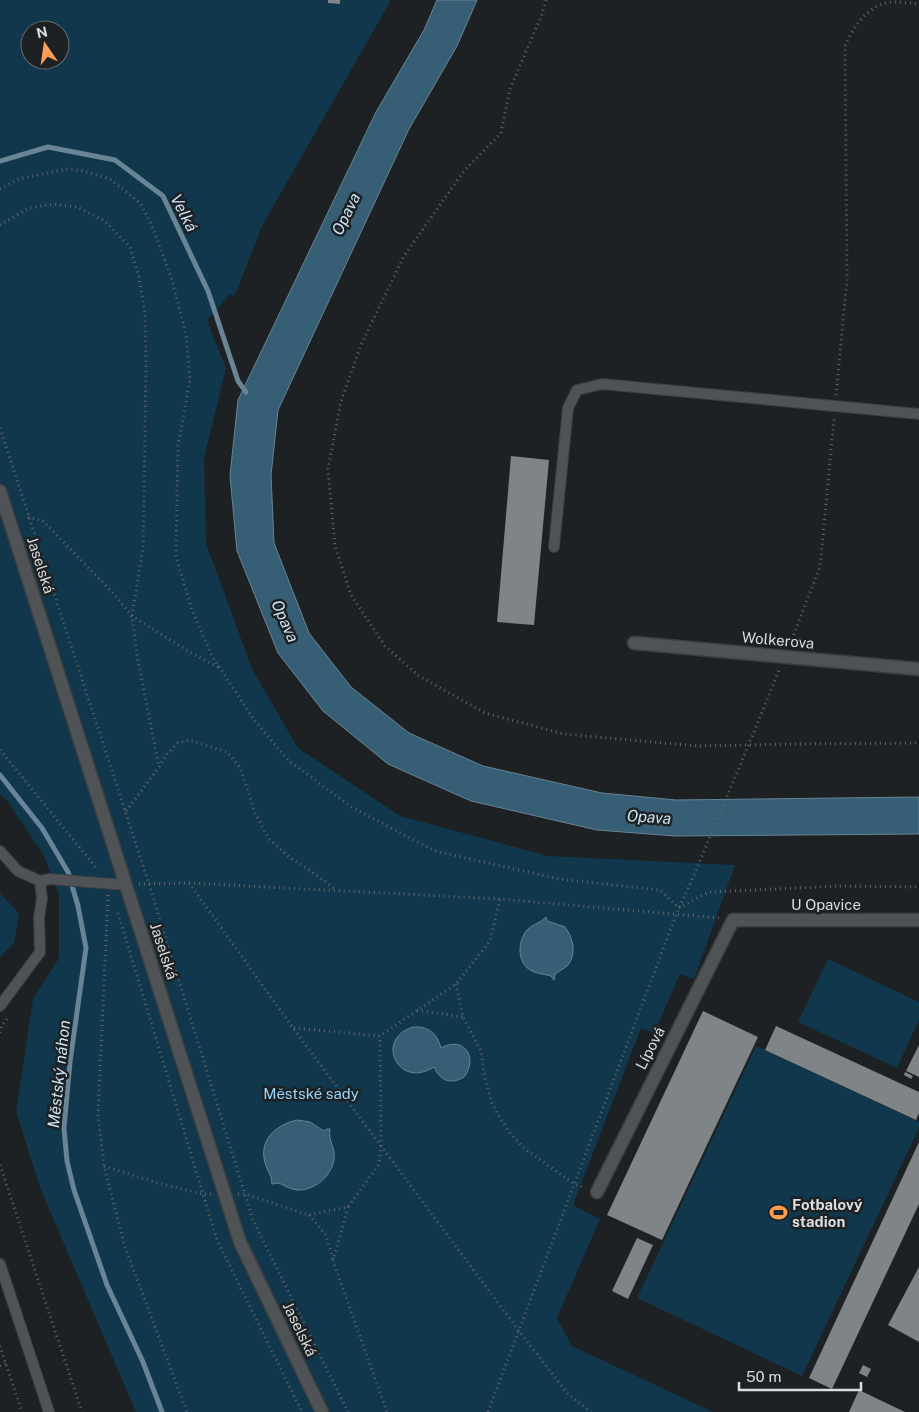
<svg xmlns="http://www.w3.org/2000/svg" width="919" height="1412" viewBox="0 0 919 1412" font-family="'Public Sans',sans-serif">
  <rect width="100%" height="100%" fill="#1e2123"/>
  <path fill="#10374c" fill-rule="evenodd" d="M0,0H391L262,226L235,295H229L207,321L226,368L204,458L206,543L252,669L298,748L400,816L548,856L735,865L694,979L680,974L654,1033L641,1028L573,1205L600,1219L557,1318L572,1346L713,1412H136L41,1190L16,1112L33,999L59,958V895L44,856L8,802L0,794ZM30,30H60V60H30Z
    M0,893L19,913L14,943L0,957Z
    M828,959L919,1002V1020L897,1068L798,1022Z
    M756,1046L919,1122V1128L802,1376L637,1298Z"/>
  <path fill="#365e75" stroke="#688495" d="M437,0H477L457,46L409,129L278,410L271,475L274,543L309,633L351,687L409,733L483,766L602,793L676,800L919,797V834L675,836L597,830L471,801L388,764L323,711L278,653L237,551L230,476L238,400L376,112L424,30Z
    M546,917L547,921L565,927C573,938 577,953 568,965C564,969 559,971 555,974L554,980L551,976C545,974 538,974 532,971C517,964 517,942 527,930C533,924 541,923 546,917Z
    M413,1027C428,1026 437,1033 441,1048C464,1035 479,1058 464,1077C451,1085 440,1081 434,1067C398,1090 374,1039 413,1027Z
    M297,1120L310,1122L324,1131L327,1129H330C328,1142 336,1148 334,1159C332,1176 314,1191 297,1190C290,1189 285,1186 279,1183L272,1184C271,1174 270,1176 266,1166C257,1141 275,1125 297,1120Z"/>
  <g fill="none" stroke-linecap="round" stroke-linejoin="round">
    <path stroke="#688495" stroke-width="5" d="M0,161L48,147L115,160L163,196L208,291L238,381L246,392
      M0,775L42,828L68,872L78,906L86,948L70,1062L64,1128L67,1161L74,1190L107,1285L143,1362L162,1412"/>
  </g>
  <path fill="#7f8486" d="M328,0H340V4L328,3Z
    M511,456L549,460L534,625L497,622Z
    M703,1011L758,1037L662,1240L607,1215Z
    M776,1026L919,1092V1113L916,1120L765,1050Z
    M919,1045V1077L906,1071Z
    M905,1072L913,1076L911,1079L904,1075Z
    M919,1142V1204L832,1389L809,1378Z
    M637,1238L653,1245L628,1299L612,1291Z
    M919,1267V1342L888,1325Z
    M863,1365L871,1369L867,1377L859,1373Z
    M859,1390L905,1412H849Z"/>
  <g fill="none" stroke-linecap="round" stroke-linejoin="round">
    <defs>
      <path id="lane" d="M554,547L568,408L577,390L602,384L919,414
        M0,851L18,871L40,881
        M0,1006L40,952L39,917L42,899L40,881L50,879L126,885
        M0,1264L49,1412"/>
      <path id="street" d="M0,491L240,1242L322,1412
        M634,643L919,669
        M597,1192L733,920H919"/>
    </defs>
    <use href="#lane" stroke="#3b3d3f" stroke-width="12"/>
    <use href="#street" stroke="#3b3d3f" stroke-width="15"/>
    <path stroke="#626466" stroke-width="3" stroke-dasharray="1 4" stroke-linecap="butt" d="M546,0L542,14L510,89L501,133L464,171L404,256L361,345L341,401L328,469L335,546L351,595L385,646L419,676L485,713L564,734L698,746L792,744L919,743
      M0,189L19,179L66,169L83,171L110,179L140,203L151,223L171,277L186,334L190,380L178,445L176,556L192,610L212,656L254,720L288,760L351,807L435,851L559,879L660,890L679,908
      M0,225L29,208L54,204L77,207L105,221L130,247L139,277L145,313L146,359L144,502L143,548L132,616L138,661L159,767
      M836,395L847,279L845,46C853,27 869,4 891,2C900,2 910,3 919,4
      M0,428L149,884L253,1220L348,1412
      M28,517L43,521L113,593L132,616L193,654L220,668
      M790,644L820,567L834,419
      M754,732L779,670
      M0,750L98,870
      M126,811L159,767L167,754L178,743L189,740L227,752L240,767L255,813L269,839L288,856L325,881L336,890
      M189,883L293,1028L519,1331L568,1394L591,1412
      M139,884L189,883L500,899L719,918
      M108,895L98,1115L104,1166L125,1247L187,1412
      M679,908L709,892L841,886L919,887
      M118,913L217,1240L302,1412
      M456,984L463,1017L481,1051L485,1079L492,1103L500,1118L511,1134L524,1148L574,1184L586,1188
      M417,1010L463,1017
      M294,1028L380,1036L456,984L490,941L500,899
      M0,1033L2,1025L9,1016
      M0,1165L82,1412
      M104,1166L154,1182L203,1194H212
      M238,1194H245L309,1215L348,1207L379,1164L381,1144L380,1036
      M348,1207L333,1261L387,1412
      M309,1215L326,1235L333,1260
      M0,1346L22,1412
      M0,1366L6,1363
      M488,1412L676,915L694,875"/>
    <use href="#lane" stroke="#4f5355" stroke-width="10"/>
    <use href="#street" stroke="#4f5355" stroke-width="12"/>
    <path stroke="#626466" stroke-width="3" stroke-dasharray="1 4" stroke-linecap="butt" d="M694,875L754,732"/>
  </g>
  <defs>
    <symbol id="stadium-bare" viewBox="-9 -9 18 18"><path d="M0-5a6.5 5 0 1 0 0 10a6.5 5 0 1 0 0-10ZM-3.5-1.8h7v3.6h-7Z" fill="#fd9d54" stroke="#1e2123" stroke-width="2.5" paint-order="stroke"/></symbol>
  </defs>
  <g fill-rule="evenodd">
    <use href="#stadium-bare" x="766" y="1200" width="25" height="25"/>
  </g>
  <g text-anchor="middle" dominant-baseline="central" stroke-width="5" stroke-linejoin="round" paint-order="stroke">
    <g font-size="15" fill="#dbdddf" stroke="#1e2123">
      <text transform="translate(41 565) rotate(72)">Jaselská</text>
      <text transform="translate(778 640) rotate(5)">Wolkerova</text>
      <text x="826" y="904">U Opavice</text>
      <text transform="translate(164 951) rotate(72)">Jaselská</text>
      <text transform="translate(650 1048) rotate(-63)">Lípová</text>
      <text transform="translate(300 1329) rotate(64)">Jaselská</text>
    </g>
    <g font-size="15" fill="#92d5fd" stroke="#1e2123">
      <text x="311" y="1093">Městské sady</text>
    </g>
    <g font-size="15" font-weight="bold" fill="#dbdddf" stroke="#1e2123" text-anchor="start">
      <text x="792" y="1204">Fotbalový<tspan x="792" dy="17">stadion</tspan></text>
    </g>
    <g font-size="16" font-style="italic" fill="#cbe5f5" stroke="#1e2123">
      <text transform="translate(184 213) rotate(63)">Velká</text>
      <text transform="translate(346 214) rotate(-64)">Opava</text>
      <text transform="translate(285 621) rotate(66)">Opava</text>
      <text transform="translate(649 817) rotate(4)">Opava</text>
      <text transform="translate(59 1074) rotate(-84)">Městský náhon</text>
    </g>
  </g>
  <g transform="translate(45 45) rotate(347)"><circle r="24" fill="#1e2123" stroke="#6a6c6e"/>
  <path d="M0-4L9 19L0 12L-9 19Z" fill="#fd9d54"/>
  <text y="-8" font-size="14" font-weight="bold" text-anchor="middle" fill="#dbdddf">N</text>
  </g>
  <path d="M739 1382v8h122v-8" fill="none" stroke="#dbdddf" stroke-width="2.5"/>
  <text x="746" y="1382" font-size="15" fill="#dbdddf" stroke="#1e2123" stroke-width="4" paint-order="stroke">50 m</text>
</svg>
